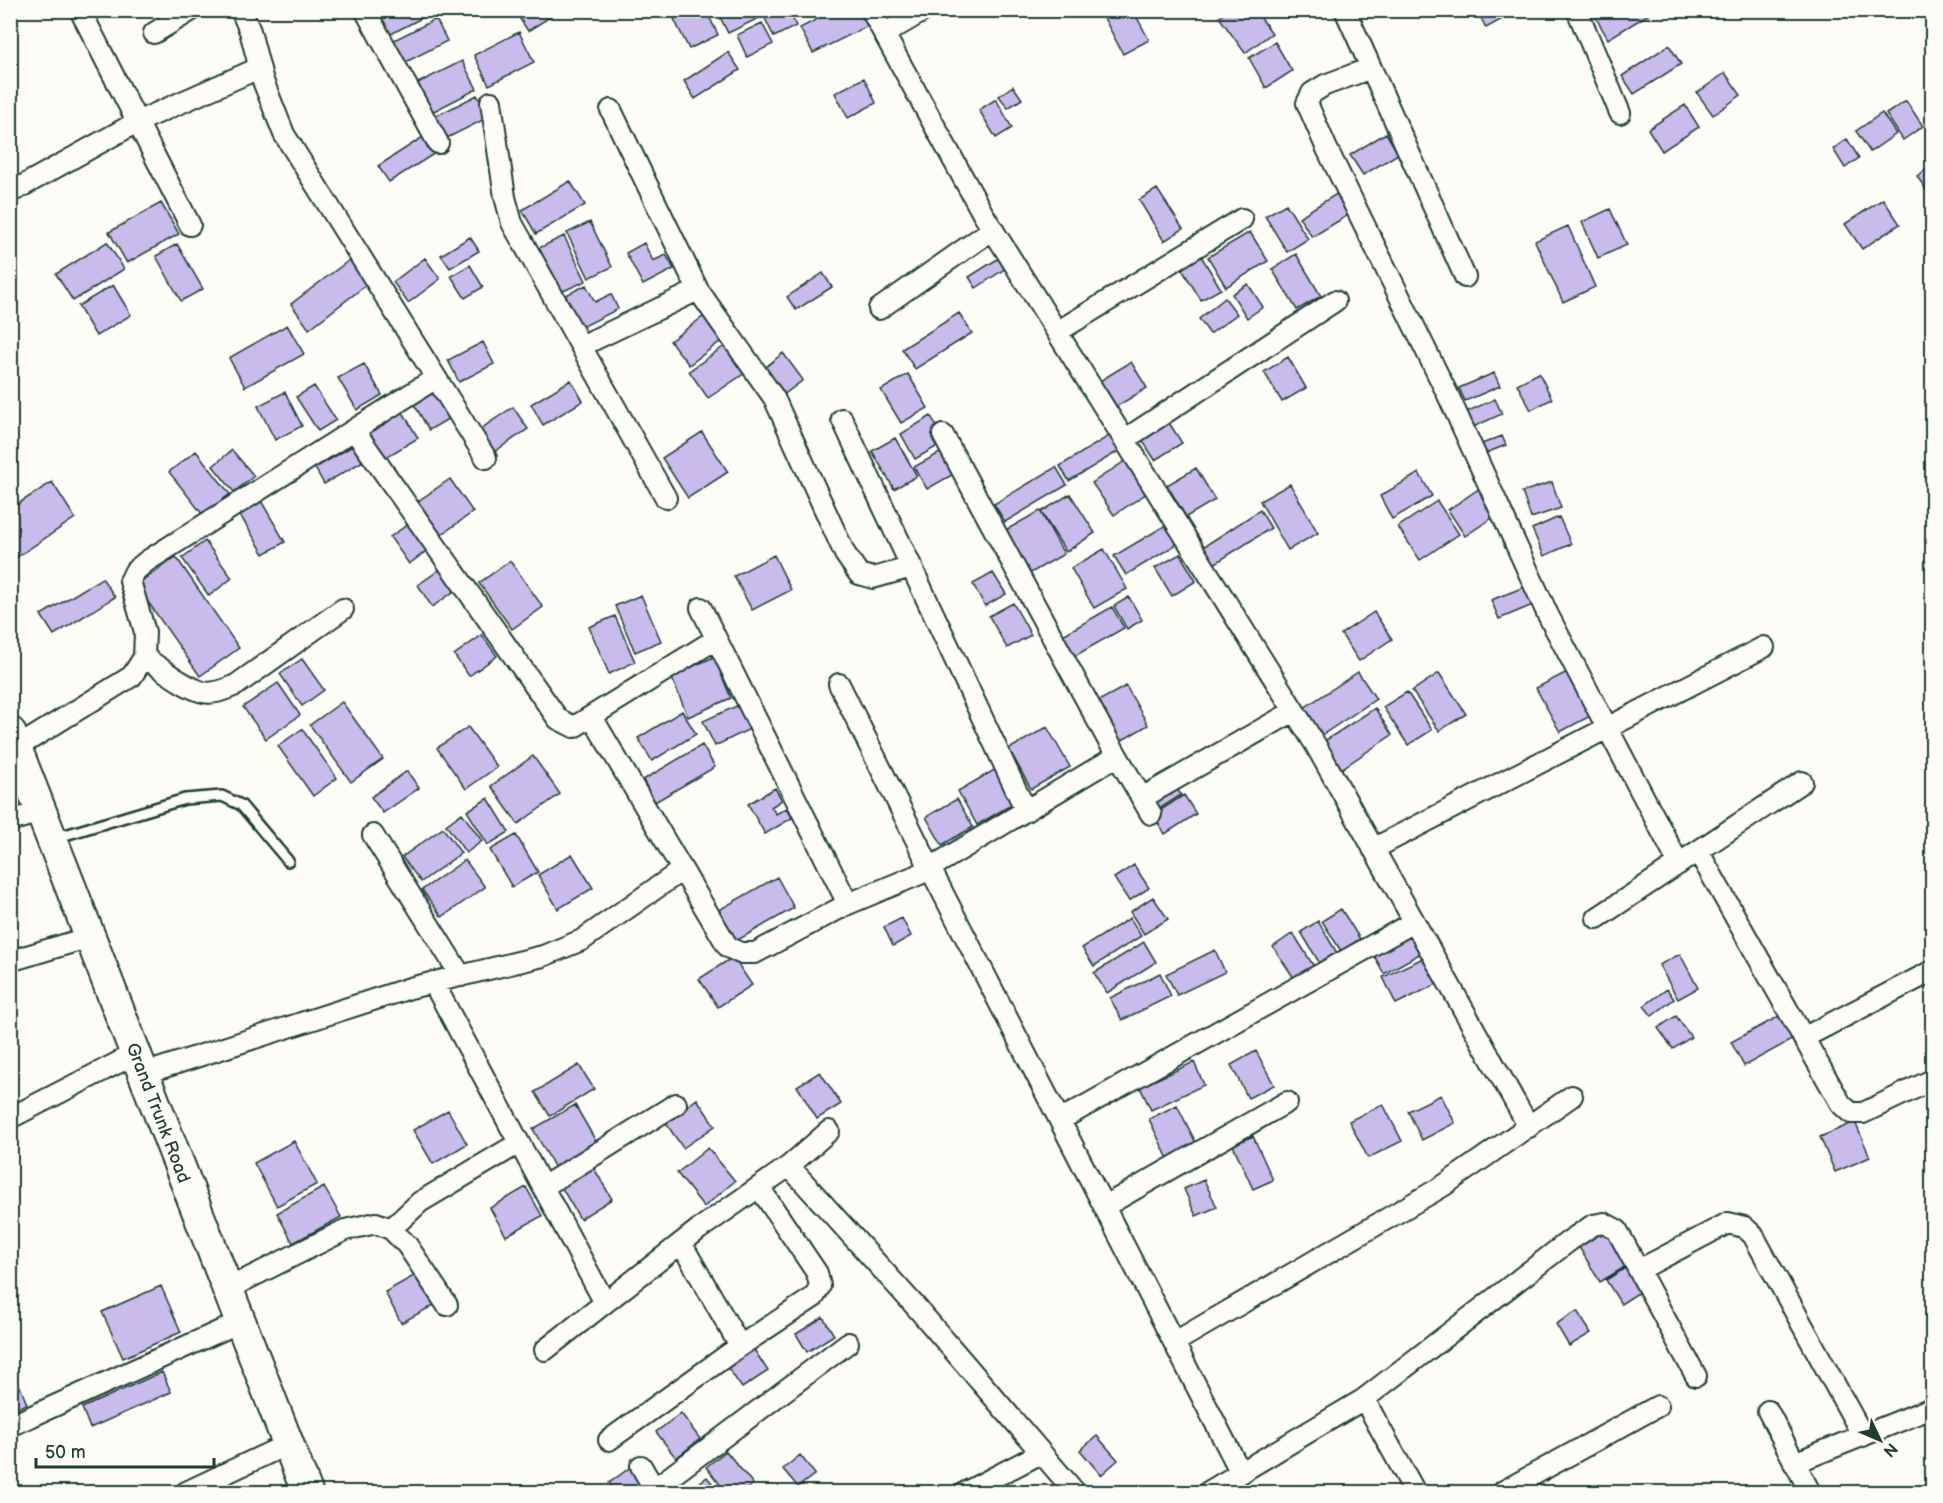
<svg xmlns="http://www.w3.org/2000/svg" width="1943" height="1503" viewBox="0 0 1943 1503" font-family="'Balsamiq Sans',sans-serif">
  <rect width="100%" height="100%" fill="#fdfcf7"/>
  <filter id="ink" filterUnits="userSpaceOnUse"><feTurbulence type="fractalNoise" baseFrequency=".0167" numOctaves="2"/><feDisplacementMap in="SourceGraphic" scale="12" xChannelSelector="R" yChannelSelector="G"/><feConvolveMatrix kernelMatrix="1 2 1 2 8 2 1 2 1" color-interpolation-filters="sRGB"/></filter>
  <g filter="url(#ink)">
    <path fill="#c9bbec" stroke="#1f3d34" stroke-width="1.5" d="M389,10H437L389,35L379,15Z
      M514,10H561L528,31Z
      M691,10H706L718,35L689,49L674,19Z
      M728,10H755L759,18L728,33L719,15Z
      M761,10H789L796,26L774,37Z
      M835,10H863L870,25L813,53L800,28Z
      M1108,10H1133L1149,40L1123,54L1102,14Z
      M1229,10H1255L1272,33L1245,53L1219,17Z
      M1477,10H1505L1508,16L1486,28Z
      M1608,10H1656L1608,39L1596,18Z
      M436,19L447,41L400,65L388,43Z
      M762,23L773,44L747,57L737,35Z
      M519,32L534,62L489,85L474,55Z
      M1275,42L1292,71L1266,88L1249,58Z
      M1669,45L1681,64L1634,94L1622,76Z
      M728,52L740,70L695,99L684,81Z
      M462,61L477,89L428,114L414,85Z
      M1725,73L1741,95L1713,115L1697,93Z
      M864,78L876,103L848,118L835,93Z
      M1013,86L1022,99L1008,108L999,96Z
      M477,95L489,117L445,139L434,117Z
      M996,99L1012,128L996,138L979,110Z
      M1906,101L1923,126L1903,140L1886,114Z
      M1685,105L1699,127L1662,151L1648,129Z
      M1882,113L1896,134L1870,152L1856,131Z
      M1386,133L1398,154L1363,175L1350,155Z
      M426,135L437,152L389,182L378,166Z
      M1847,139L1859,158L1845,168L1833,149Z
      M1932,166V199L1917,176Z
      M570,181L585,205L536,234L522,210Z
      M1157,189L1183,229L1164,241L1139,200Z
      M1343,190L1355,211L1312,237L1299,217Z
      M1883,199L1900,224L1862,249L1845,224Z
      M161,203L179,234L127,263L109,232Z
      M1286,204L1308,239L1287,252L1265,216Z
      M1610,209L1627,245L1598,258L1582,222Z
      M590,222L612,267L589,278L567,233Z
      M1568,226L1595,287L1563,302L1535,241Z
      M1250,232L1268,261L1226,287L1208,257Z
      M564,236L586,281L561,292L539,248Z
      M470,237L479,251L450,268L441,255Z
      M107,242L124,269L73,301L56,274Z
      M644,243L653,261L666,255L674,269L643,285L626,253Z
      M177,244L203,289L181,301L156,256Z
      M1198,251L1221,289L1201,300L1178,263Z
      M1296,254L1321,296L1297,310L1272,269Z
      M356,255L374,279L309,329L291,304Z
      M425,258L440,279L408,303L393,282Z
      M999,258L1006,268L976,288L969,277Z
      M470,265L483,287L465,298L451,276Z
      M823,273L832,287L796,310L787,297Z
      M1248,284L1263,307L1247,318L1232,294Z
      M113,285L131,315L96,336L78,306Z
      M586,285L595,302L611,294L618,309L578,329L562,297Z
      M1225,298L1237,314L1210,334L1199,319Z
      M959,313L972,333L915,369L902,349Z
      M707,314L725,338L689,365L670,341Z
      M287,325L304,354L245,387L229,358Z
      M483,342L494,364L459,382L448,360Z
      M729,343L748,371L708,398L689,371Z
      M783,353L803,380L782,396L762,370Z
      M1288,357L1306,388L1282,402L1264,372Z
      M1131,362L1147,388L1114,408L1098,382Z
      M364,364L382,395L357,410L338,378Z
      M1494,373L1500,386L1465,401L1459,388Z
      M1539,373L1552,399L1531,410L1517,384Z
      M908,374L928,408L901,423L881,390Z
      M571,380L583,401L543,425L531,404Z
      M437,384L455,415L429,430L411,399Z
      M314,386L336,420L318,431L296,397Z
      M285,392L302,426L275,440L258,406Z
      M1495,399L1502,414L1473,427L1466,412Z
      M400,407L418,438L383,459L365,428Z
      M513,407L528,429L494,452L479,430Z
      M931,416L945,442L915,459L901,434Z
      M1166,418L1182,443L1155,460L1139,435Z
      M702,432L728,472L688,498L662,458Z
      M1112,434L1122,449L1069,481L1060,466Z
      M1502,436L1506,445L1486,453L1482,444Z
      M895,438L917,476L894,489L872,451Z
      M356,444L365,460L324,484L315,468Z
      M947,449L959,471L927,489L914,467Z
      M232,450L254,476L234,492L213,466Z
      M196,451L230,494L203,515L169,472Z
      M1128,459L1150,491L1114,515L1092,483Z
      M1056,467L1067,485L1005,522L994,504Z
      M1196,468L1215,500L1186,517L1167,485Z
      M1419,473L1432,496L1392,519L1380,496Z
      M450,479L473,512L438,537L414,504Z
      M52,482L75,518L11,561L10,509Z
      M1552,482L1561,508L1531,518L1522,492Z
      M1290,484L1318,533L1288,550L1260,501Z
      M1483,486L1501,512L1465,536L1448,510Z
      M1070,494L1095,533L1066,552L1041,512Z
      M260,499L285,542L264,554L238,512Z
      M1437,501L1459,534L1420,560L1398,527Z
      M1260,510L1271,528L1211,566L1200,549Z
      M1040,511L1064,554L1029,574L1004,531Z
      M1559,517L1571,544L1544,556L1532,529Z
      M414,520L433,546L409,564L390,537Z
      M1171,522L1182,541L1126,575L1114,556Z
      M205,541L232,578L209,596L182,558Z
      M1104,549L1127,589L1094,608L1071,568Z
      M1180,554L1196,581L1172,596L1155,568Z
      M774,555L791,590L752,610L734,576Z
      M176,557L239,648L200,676L136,585Z
      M510,561L543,607L512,629L479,583Z
      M445,566L460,587L432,607L418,585Z
      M993,573L1006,594L985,606L973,584Z
      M102,578L115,597L54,635L41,615Z
      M1527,586L1535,604L1499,619L1491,600Z
      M641,595L661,641L635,652L615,606Z
      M1129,597L1142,620L1127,629L1114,606Z
      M1013,603L1031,635L1007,648L989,616Z
      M1112,607L1124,628L1073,657L1061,636Z
      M1374,612L1392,639L1359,661L1341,634Z
      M615,616L635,662L609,674L589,627Z
      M482,635L497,656L469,676L454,655Z
      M714,657L731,698L688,717L671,676Z
      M302,659L324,690L302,706L280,674Z
      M1571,670L1594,714L1560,732L1536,688Z
      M1358,672L1376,699L1322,735L1304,708Z
      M1439,673L1466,714L1439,731L1412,691Z
      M278,683L300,715L266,739L243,707Z
      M1126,686L1148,725L1116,744L1093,704Z
      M1407,692L1432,730L1408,745L1383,707Z
      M342,702L383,759L351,782L310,725Z
      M739,705L750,729L715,746L703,721Z
      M1375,708L1392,735L1341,769L1323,742Z
      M682,711L696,734L652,761L638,738Z
      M468,727L497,767L466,789L437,748Z
      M1047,727L1070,767L1031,789L1009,749Z
      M302,729L337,778L313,796L278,746Z
      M702,745L715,767L655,802L643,780Z
      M533,756L560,794L518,824L491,786Z
      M996,769L1016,802L977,825L958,791Z
      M407,771L419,788L383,813L371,797Z
      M1173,783L1181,795L1156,811L1148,799Z
      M775,788L782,800L771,807L776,814L787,808L792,818L765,834L748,804Z
      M1184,795L1196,814L1165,834L1153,815Z
      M488,798L509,832L488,845L467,811Z
      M957,799L973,827L942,845L926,817Z
      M462,813L482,841L466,853L446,825Z
      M443,828L461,853L421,882L402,857Z
      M516,835L538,872L512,887L490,850Z
      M572,854L593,888L558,909L538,875Z
      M465,860L485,887L442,917L422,890Z
      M1134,865L1149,888L1129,901L1114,878Z
      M777,877L794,908L736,941L719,910Z
      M1153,897L1168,919L1144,934L1130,912Z
      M1341,909L1360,939L1341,951L1322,921Z
      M902,918L911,936L893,946L884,927Z
      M1130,918L1141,936L1094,966L1082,948Z
      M1318,921L1337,953L1320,964L1301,932Z
      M1293,933L1315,968L1296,981L1273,947Z
      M1412,933L1423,952L1384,974L1374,955Z
      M1144,942L1156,962L1107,993L1094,973Z
      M1215,950L1225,972L1177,995L1166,974Z
      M1680,954L1698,988L1678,999L1659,965Z
      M733,957L752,985L718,1007L699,979Z
      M1425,957L1437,984L1396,1004L1383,977Z
      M1160,973L1171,996L1122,1020L1110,998Z
      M1667,989L1674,999L1652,1016L1644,1006Z
      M1785,1013L1797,1037L1744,1066L1731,1042Z
      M1676,1016L1691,1037L1673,1049L1658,1028Z
      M1256,1051L1274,1085L1248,1098L1231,1065Z
      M1194,1062L1204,1085L1151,1110L1140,1087Z
      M579,1065L594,1089L550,1116L535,1092Z
      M820,1072L841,1104L817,1119L797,1086Z
      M1441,1095L1455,1123L1422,1140L1408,1111Z
      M697,1099L715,1126L683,1148L665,1122Z
      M1383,1104L1402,1141L1368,1158L1349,1121Z
      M575,1105L597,1143L555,1168L533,1129Z
      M1177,1105L1199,1149L1170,1163L1149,1119Z
      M448,1110L467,1144L433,1164L413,1130Z
      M1855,1122L1870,1157L1835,1172L1820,1137Z
      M1253,1136L1273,1180L1253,1189L1233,1145Z
      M294,1141L317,1184L277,1206L254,1163Z
      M708,1148L735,1181L704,1207L677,1173Z
      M592,1165L612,1199L580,1219L560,1185Z
      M1204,1180L1217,1207L1196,1216L1184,1189Z
      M324,1187L341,1217L293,1243L277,1213Z
      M526,1187L542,1216L506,1236L490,1208Z
      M1607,1230L1628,1265L1600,1282L1579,1247Z
      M1627,1267L1641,1291L1621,1304L1606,1280Z
      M419,1273L436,1304L401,1323L385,1292Z
      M161,1286L181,1332L123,1358L102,1312Z
      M1577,1311L1591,1333L1569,1346L1556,1324Z
      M823,1317L834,1335L807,1352L796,1334Z
      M753,1348L768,1371L742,1388L726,1365Z
      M162,1372L171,1392L90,1428L82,1408Z
      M19,1384L27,1404L10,1411V1387Z
      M681,1413L700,1439L676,1458L656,1432Z
      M1097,1436L1118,1460L1101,1475L1080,1450Z
      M726,1451L753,1484L743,1492H726L706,1467Z
      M800,1455L815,1474L798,1487L783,1469Z
      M631,1467L650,1492H616L609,1483Z
      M707,1477L719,1492H687Z"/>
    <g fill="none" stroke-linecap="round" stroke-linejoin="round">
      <defs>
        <path id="lane" d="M55,838L185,799L222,796L241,805L288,861"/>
        <path id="street" d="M80,10L190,225
          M241,10L250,31L263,81L284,134L486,458
          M365,10L438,143
          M871,10L983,214L1315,744L1529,1127
          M1345,10L1465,277
          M1577,10L1620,113
          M154,33L192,10
          M884,34L925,10
          M1371,68L1325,85L1312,93L1307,103L1327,149L1447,393L1548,615L1679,864
          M491,102L505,197L512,223L666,498
          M611,110L698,290L774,398L845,554L859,574L873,578L912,567
          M17,189L137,122L259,68
          M879,309L993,229
          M1057,332L1242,219
          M581,346L698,290
          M842,419L1026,811
          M354,430L558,719L574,727L716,639
          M943,435L1108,740L1151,814
          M1124,440L1335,301
          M701,608L848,904
          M144,657C161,668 184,687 203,692C214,695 226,689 236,685L343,609
          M839,684L930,868L1241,1473
          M592,717L728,947L740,953H755L848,904L920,874L1117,756
          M16,748L132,676L144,657L145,632L130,581L135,571L147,561L436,378
          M1142,798L1294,711
          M10,821L41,812
          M373,835L461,976
          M1373,849L1764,647
          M1698,851L1841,1104L1851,1113H1863L1932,1080
          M1597,918L1802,782
          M10,961L90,937
          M433,982L605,1303
          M1803,1038L1932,971
          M143,1074L410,988L543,956L582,940L682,870
          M10,1118L135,1054
          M1060,1120L1414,922
          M789,1166L917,1308L1075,1492
          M543,1187L676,1104
          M1105,1206L1287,1102
          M391,1229L420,1202L519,1143
          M681,1243L740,1346
          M1639,1270L1728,1223L1744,1227L1753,1235L1863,1436
          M227,1289L345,1230L376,1223L391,1229L407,1245L447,1305
          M1175,1342L1443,1186L1572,1096
          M545,1350L699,1229L789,1166L829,1131
          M1364,1399L1415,1492
          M1768,1411L1810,1492
          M10,1426L240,1322
          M609,1440L740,1346L814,1297L820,1286L817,1273L759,1187
          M1794,1463L1932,1408
          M641,1466L656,1492
          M654,1489L848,1343
          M186,1492L288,1444
          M966,1492L1041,1453
          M1208,1492L1364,1399L1569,1241L1593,1225L1604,1223L1617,1230L1696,1376
          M1502,1492L1658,1406"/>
        <path id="primary" d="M10,732L307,1492"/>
      </defs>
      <use href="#lane" stroke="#1f3d34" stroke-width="14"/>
      <use href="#street" stroke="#1f3d34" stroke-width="24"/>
      <use href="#primary" stroke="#1f3d34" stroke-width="34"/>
      <use href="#lane" stroke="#fdfcf7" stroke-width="9"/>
      <use href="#street" stroke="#fdfcf7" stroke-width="20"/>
      <use href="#primary" stroke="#fdfcf7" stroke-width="30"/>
    </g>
  </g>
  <g text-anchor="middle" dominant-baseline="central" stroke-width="4.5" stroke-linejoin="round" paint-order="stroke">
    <g font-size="18" fill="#1f3d34" stroke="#fdfcf7">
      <text transform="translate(158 1113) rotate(69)">Grand Trunk Road</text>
    </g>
  </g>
  <rect width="1943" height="1503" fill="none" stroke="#fdfcf7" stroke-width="36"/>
  <rect x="18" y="18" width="1907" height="1467" fill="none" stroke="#1f3d34" stroke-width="2" filter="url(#ink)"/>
  <g transform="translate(1880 1440) rotate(134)" stroke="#fdfcf7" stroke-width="4.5" paint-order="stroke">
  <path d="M0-4.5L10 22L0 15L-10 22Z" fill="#1f3d34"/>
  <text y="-9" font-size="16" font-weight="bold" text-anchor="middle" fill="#1f3d34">N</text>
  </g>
  <path d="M36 1458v9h178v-9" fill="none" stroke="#1f3d34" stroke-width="3"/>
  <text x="45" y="1458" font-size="18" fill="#1f3d34" stroke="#fdfcf7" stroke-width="4.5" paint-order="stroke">50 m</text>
</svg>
